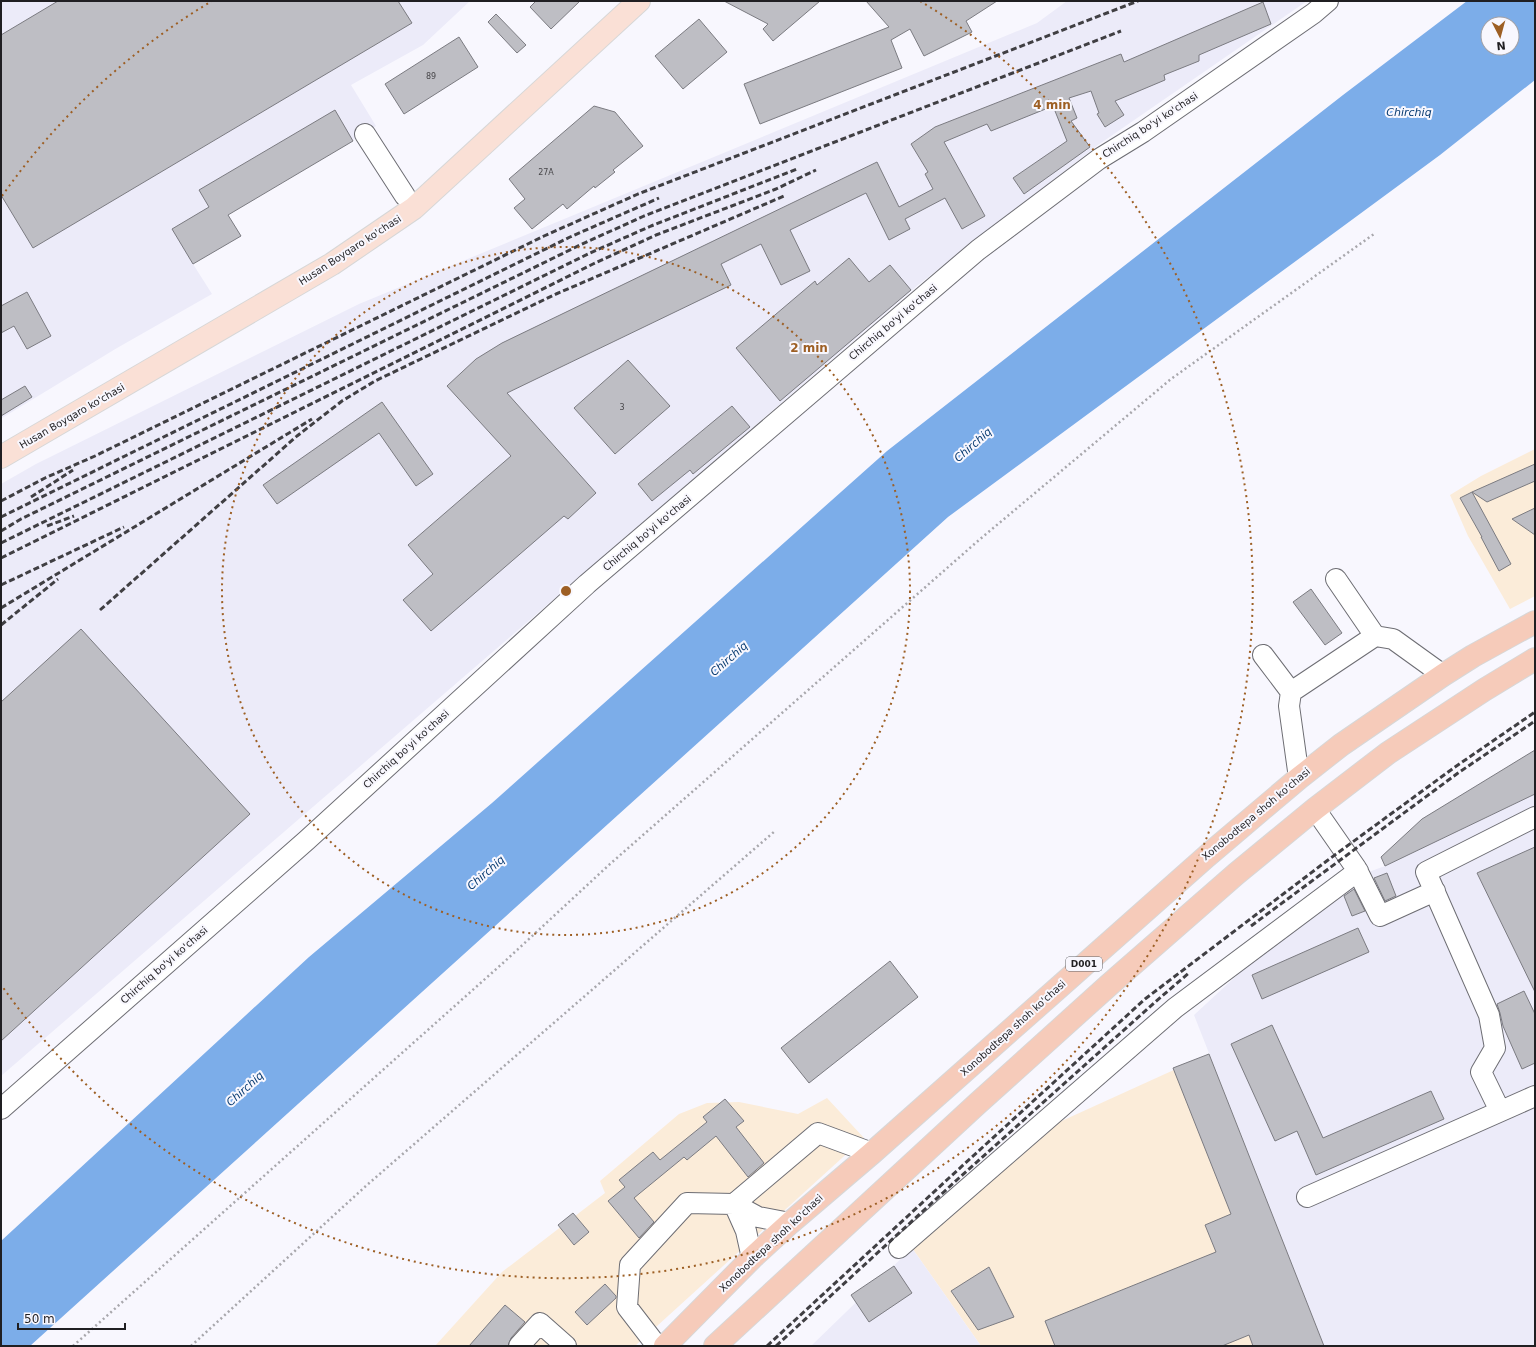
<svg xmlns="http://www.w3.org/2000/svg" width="1536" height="1347" viewBox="0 0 1536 1347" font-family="'DejaVu Sans',sans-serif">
  <rect width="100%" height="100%" fill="#f8f7fe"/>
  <path fill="#fbecd9" d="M1535,449V596L1510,609L1468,536L1450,495L1481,476Z
    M1209,1054L1324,1346H981L912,1248L1044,1129Z
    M827,1098L864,1138L635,1346H435L502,1272L605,1193L600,1181L679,1114L707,1103L739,1102L798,1114Z"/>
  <path fill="#ecebf9" d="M1,1H470L423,45L351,85L376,126L228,215L241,236L193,264L212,294L117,348L2,418L1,416Z
    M1067,1H1307L1098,145L918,285L1,1076V484L36,464L359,304L1037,23Z
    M1535,794V1346H1324L1194,1015L1336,884L1385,866Z
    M912,1248L981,1346H811Z"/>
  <path fill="#7cade9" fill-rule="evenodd" d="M1467,1H1535V80L1440,155L948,517L30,1346H1V1241L309,957L492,803L887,451L1343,95ZM1488,24H1512V48H1488Z"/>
  <path fill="#bebec4" stroke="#7b7b81" d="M58,1H398L412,23L33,248L1,195V35Z
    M536,1H580L551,29L530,7Z
    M724,1H820L773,41L763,29L768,24Z
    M866,1H997L966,21L972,32L924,56L910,29L891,40L902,68L760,124L744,84L889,27Z
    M1263,2L1271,24L1199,55V61L1164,75L1165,80L1115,101L1124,115L1105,127L1097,114L1099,113L1091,91L1069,98L1077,118L1071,121L1090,147L1024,194L1013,178L1067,141L1053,106L991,131L987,124L944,142L985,216L962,229L945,198L905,219L910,229L889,240L866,193L790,230L810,271L781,285L761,244L721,264L731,285L507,393L596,493L568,519L564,516L431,631L403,600L433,574L408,545L511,456L447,386L476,359L502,343L877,162L899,207L933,189L925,174L928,172L911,144L935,127L1121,54L1124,62Z
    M496,14L526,45L517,53L488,22Z
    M699,19L727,52L683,89L655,56Z
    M459,37L478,67L404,114L385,84Z
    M594,106L615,112L643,146L613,170L615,172L595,188L594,186L567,209L563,204L532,229L514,208L525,199L509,179Z
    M335,110L353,141L228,215L241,236L193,264L172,229L209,207L199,190Z
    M849,258L869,282L890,265L911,290L780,401L736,348L815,281L817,285Z
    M27,292L51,336L27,349L14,326L1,333V306Z
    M628,360L670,406L615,454L574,408Z
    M25,386L32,397L1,416V400Z
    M382,402L433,474L416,486L379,433L277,504L263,485Z
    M732,406L750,427L693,474L690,470L652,501L638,484Z
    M1535,464V481L1487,502L1472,492L1511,564L1499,571L1481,537H1482L1460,498L1472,492Z
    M1535,508V535L1512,519Z
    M1311,589L1342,633L1325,645L1293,602Z
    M81,629L250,814L1,1041V702Z
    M1535,750V794L1385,866L1381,857L1422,819Z
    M1535,847V992L1477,873Z
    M1387,873L1396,896L1385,901L1374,878Z
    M1354,889L1365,911L1352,916L1344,896Z
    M1358,928L1369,952L1262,999L1252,975Z
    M890,961L918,997L809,1083L781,1048Z
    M1524,991L1535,1014V1063L1522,1069L1503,1026L1500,1013L1497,1004Z
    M1272,1025L1323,1138L1431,1091L1444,1119L1316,1175L1297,1131L1275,1141L1231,1044Z
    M1209,1054L1324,1346H1253L1249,1335L1222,1346H1055L1045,1321L1216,1252L1205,1225L1231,1214L1173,1068Z
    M725,1099L744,1121L736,1127L764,1163L748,1177L716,1136L687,1160L684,1157L634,1198L654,1222L639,1238L608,1201L625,1187L619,1180L653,1152L660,1160L707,1122L703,1117Z
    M573,1213L589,1232L574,1245L558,1225Z
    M894,1266L912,1293L869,1322L851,1295Z
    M989,1267L1014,1317L978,1330L951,1291Z
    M605,1284L616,1296V1298L587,1325L575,1312Z
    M505,1305L525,1322L511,1338L508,1346H469Z"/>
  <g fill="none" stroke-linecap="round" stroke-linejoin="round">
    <defs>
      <path id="minor" d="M365,134L405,196
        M1336,579L1375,636
        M1263,655L1291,692
        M1299,778L1289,706L1291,692L1375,636L1393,639L1443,675
        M1315,809L1356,868L1380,916L1435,891
        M1,1109L307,840L587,584L978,250L1099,159L1143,132L1314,13L1328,1
        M1500,1111L1481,1072L1495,1048L1489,1015L1426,872L1535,817
        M1307,1197L1535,1096
        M734,1204L818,1133L872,1153
        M734,1204L746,1231L752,1258
        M899,1248L1175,1008L1358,871
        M519,1346L540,1323L566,1346
        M657,1346L627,1307L630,1265L687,1203L734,1204L758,1217L790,1223"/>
      <path id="major" d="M1,457L332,264L414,208L639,1"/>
      <path id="highway" d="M665,1346L752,1258L790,1223L872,1153L1207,856L1299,778L1341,745L1443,675L1473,656L1535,622
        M715,1346L977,1104L1109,985L1236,874L1315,809L1388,753L1484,690L1535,659"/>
    </defs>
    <use href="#minor" stroke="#6d6d73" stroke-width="22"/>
    <use href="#major" stroke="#d7d7d7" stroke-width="24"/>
    <use href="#highway" stroke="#d7d7d7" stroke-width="24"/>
    <path stroke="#a8a7ac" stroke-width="2.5" stroke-dasharray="2 3" stroke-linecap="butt" d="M73,1346L503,963L610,864L979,540L1171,379L1374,234
      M191,1346L367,1185L775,831"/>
    <use href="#minor" stroke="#fff" stroke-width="20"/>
    <use href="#major" stroke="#fae0d6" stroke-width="22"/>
    <use href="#highway" stroke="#f6cbba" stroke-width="22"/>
    <path stroke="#403f43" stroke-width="3" stroke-dasharray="6 3" stroke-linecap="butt" d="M31,497L73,470
      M1,501L45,478L95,456L544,236L638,194L1138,1
      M1,517L570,237L659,198
      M47,526L74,516
      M1,531L21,519L580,245L644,216L1121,31
      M1,543L590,253L651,226L797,169
      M1,558L593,264L656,235L776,189L816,170
      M1,585L124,527
      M1,608L312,419
      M100,610L297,436L342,401L375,381L556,294L784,196
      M1,625L58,579
      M1251,926L1458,773L1535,721
      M767,1346L949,1178L1145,999L1328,860L1455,767L1535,712
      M776,1346L959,1178L1154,1003L1190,972"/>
  </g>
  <g fill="none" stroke="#9d5f24" stroke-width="2" stroke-dasharray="2 4">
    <circle cx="566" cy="591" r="344"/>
    <path d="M2 196A688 688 0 0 1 212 1M920 1A688 688 0 1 1 2 986"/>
  </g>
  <g text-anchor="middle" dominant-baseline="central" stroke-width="4" stroke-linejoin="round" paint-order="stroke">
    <g font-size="8" fill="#48474a">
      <text x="431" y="76">89</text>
      <text x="546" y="172">27А</text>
      <text x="622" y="407">3</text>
    </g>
    <rect fill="#f8f7fe" stroke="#616064" stroke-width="1" x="1066" y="957" width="36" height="14" rx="3"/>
    <g font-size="9" font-weight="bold" fill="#201f22">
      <text x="1084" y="964">D001</text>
    </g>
    <g font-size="10" fill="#201f22" stroke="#f8f7fe">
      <text transform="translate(1150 125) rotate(-33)">Chirchiq bo'yi ko'chasi</text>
      <text transform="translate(350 250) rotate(-33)">Husan Boyqaro ko'chasi</text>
      <text transform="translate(893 322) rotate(-40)">Chirchiq bo'yi ko'chasi</text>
      <text transform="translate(72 416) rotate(-30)">Husan Boyqaro ko'chasi</text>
      <text transform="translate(647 533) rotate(-40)">Chirchiq bo'yi ko'chasi</text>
      <text transform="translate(406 749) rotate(-42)">Chirchiq bo'yi ko'chasi</text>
      <text transform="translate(1256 814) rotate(-40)">Xonobodtepa shoh ko'chasi</text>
      <text transform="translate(164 965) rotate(-41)">Chirchiq bo'yi ko'chasi</text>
      <text transform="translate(1013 1028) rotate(-42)">Xonobodtepa shoh ko'chasi</text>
      <text transform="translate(771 1243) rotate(-43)">Xonobodtepa shoh ko'chasi</text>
    </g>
    <g font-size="11" font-style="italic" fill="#093c72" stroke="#f8f7fe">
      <text x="1409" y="112">Chirchiq</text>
      <text transform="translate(973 445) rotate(-41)">Chirchiq</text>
      <text transform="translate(729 659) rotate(-41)">Chirchiq</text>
      <text transform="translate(486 873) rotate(-41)">Chirchiq</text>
      <text transform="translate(245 1089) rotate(-42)">Chirchiq</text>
    </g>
  </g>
  <circle cx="566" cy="591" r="6" fill="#9d5f24" stroke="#f8f7fe" stroke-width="2"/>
  <g font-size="12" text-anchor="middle" font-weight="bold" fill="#9d5f24" stroke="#f8f7fe" stroke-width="4" stroke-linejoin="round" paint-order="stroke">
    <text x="1052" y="109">4 min</text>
    <text x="809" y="352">2 min</text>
  </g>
  <rect width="1536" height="1347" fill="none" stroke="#201f22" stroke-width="4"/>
  <g transform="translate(1500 36) rotate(174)"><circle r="19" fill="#f8f7fe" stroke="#a2a1a6"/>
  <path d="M0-3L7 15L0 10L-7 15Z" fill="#9d5f24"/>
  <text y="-6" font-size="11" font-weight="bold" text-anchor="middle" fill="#201f22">N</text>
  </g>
  <path d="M18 1323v6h107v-6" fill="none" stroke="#201f22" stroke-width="2"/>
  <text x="24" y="1323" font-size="12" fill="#201f22" stroke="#f8f7fe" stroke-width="3" paint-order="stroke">50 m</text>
</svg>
